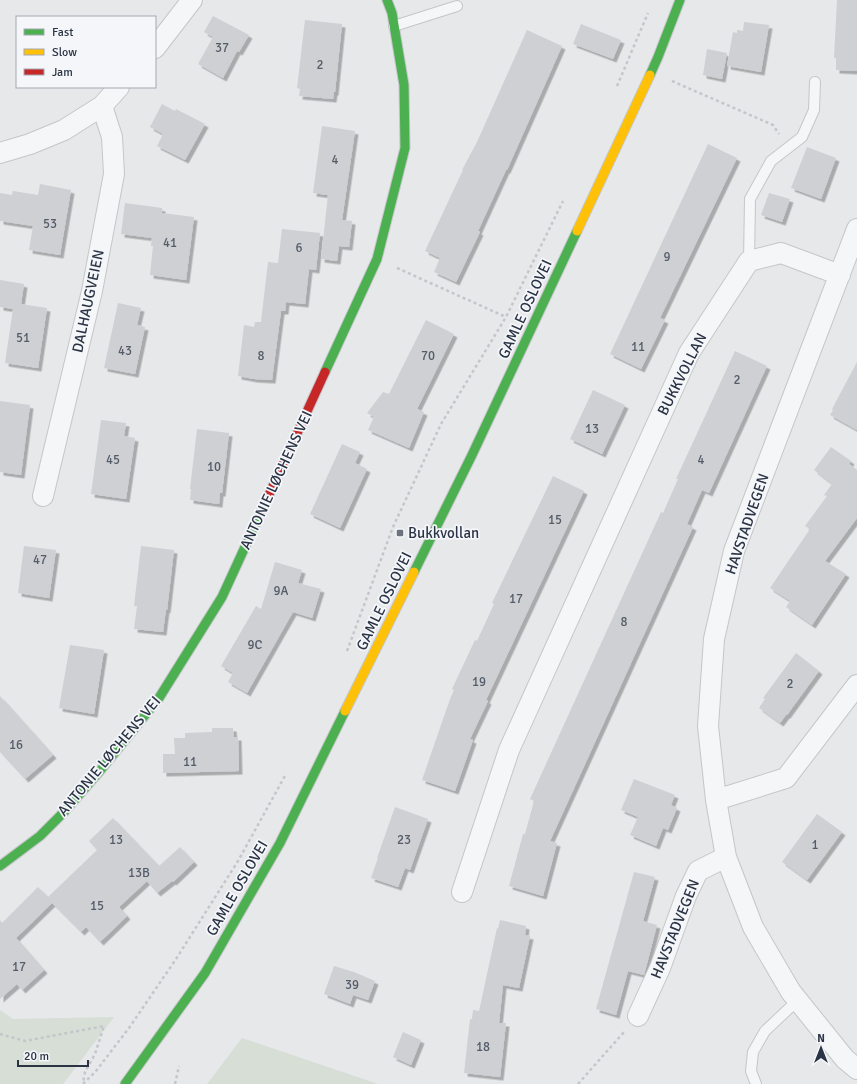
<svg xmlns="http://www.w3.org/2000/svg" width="857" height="1084" viewBox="0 0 857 1084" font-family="Signika,sans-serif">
  <defs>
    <filter id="shadow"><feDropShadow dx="3.5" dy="3.5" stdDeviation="0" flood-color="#0004"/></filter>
  </defs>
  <rect width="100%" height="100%" fill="#e6e8ea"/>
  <path fill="#d6ded6" d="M0,1010L13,1019L114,1017L63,1084H0Z
    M242,1038L378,1084H207Z"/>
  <path fill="#ced0d3" filter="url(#shadow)" d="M837,0H857V71L836,70V58H834Z
    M213,16L249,35L239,52L237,51L223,78L198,64L213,37L204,32Z
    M305,20L342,24L335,92H334L333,99L299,96L300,89L297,88Z
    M744,22L769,25L761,72L727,66L733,32L737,33V30L743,31Z
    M581,24L621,40L613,59L573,44Z
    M527,30L562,46L507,170H506L478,231L480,232L456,282L434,272L440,258L425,251L463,170H462L477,142Z
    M707,49L727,53L722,79L703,75Z
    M162,104L175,111L176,109L205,124L185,160L157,146L163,134L150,127Z
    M322,126L355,131L342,220L352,221L349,247L339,246L337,261L321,259L328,195L313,193Z
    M708,144L737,158L660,318L665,320L641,369L610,354Z
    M807,147L836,158L821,199L791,188Z
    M40,184L71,190L60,255L29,250L33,226L0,221V193L12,195L13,191L38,195Z
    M769,193L790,199L782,222L761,215Z
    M125,203L162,208V213L194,217L186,280L150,275L153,246H151L152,238L121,234Z
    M282,229L320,233L316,270L309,269L305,304L286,302L285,311H281L272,380L254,379L238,376L244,325L254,327L255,322H261L268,262L278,263Z
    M0,280L24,284L21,304L47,308L38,368L5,363L13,309L0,307Z
    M118,303L141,308L137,325L145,327L135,374L104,368Z
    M426,320L454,334L417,409L424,412L409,448L368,430L374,417L367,413L383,392L389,394Z
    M735,351L767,366L709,493L702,490L687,524L693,527L550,841L557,843L543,896L509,886L523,834H525L534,801L530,799L661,512L663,513L678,479H676Z
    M857,362V430L830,415L833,410L832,409Z
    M593,390L625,405L602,454L570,439Z
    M0,401L30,405L21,475L0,472Z
    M101,420L126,423L124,436L135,438L126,499L91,494Z
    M197,429L229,433L222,493H220L219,504L190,500L191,489H190Z
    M342,444L360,452L355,463L367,469L340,528L310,514Z
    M831,447L851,461L849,464L857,470V518L825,561L846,574L812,625L786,607L790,601L770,588L810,529L805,526L827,496L824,495L832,484L814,470Z
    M553,476L584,491L486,700L488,701L470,739L473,740L455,791L422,780L450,699L454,690L452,689L475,640L477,641L494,604L492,603Z
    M24,546L56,550L49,598L18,593Z
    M141,546L174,550L167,610L166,609L163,632L134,629L137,606H134Z
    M275,562L302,570L298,583L321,589L312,618L293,612L247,693L228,682L233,673L221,666L256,606L261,609Z
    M70,645L104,650L94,714L59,708Z
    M796,653L819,671L787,715H786L780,723L759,708L765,699L763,698Z
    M0,696L53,755L25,779L0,752Z
    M212,728H233L234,737H238L239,771L163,773V754H175L174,738H185V733L212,732Z
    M634,779L675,795L671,805L677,808L668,830L663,828L656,846L630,835L638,817L621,810Z
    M395,807L428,819L410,870L405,868L398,887L371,878L378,858H377Z
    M817,814L842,832L807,880L782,862Z
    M113,818L159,866L180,847L194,862L173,882L172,881L157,893L147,881L119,907L127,916L100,942L86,927L81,932L52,903L16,938L44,970L22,990L17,984L0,999V920L2,923L38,887L48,897L97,850L89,841Z
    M634,872L655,877L643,921L657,925L644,975L628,971L616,1015L596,1009Z
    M500,920L526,926L525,935L530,936L519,988L503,985L499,1023H506L500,1077L464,1073L470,1019H472L473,1010L479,1011L497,928L498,929Z
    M334,966L354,972L375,981L368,1000L353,995L350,1004L324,994Z
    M403,1032L421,1040L411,1065L393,1057Z"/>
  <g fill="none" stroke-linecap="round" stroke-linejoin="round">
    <defs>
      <path id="lane" d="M394,26L457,6
        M749,261L750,199L771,161L802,137L814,110L815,82
        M756,1084L751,1071L753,1052L765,1031L798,1000"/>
      <path id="street" d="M155,48L192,0
        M0,153L30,144L64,130L102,106L119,87
        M857,229L734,551L714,639L708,726L716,800L726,857L753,927L791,992L845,1059L857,1069
        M43,496L92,291L114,174L112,137L102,106
        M716,800L786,778L857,685
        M462,892L509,750L689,353L749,261L781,253L840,275
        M638,1016L660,968L686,896L698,871L726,857"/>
      <path id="fast" d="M650,75L658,57L680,0
        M325,372L377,259L405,148L404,85L392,13L387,0
        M414,572L472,455L577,231
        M0,866L40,836L65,811L99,772L159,698L222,597L262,510
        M125,1084L205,973L280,843L345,711"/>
      <path id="slow" d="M577,231L650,75
        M345,711L414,572"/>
      <path id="jam" d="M262,510L325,372"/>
    </defs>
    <use href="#lane" stroke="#c4c6c8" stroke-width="12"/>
    <use href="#street" stroke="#c4c6c8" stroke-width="22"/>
    <use href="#fast" stroke="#c4c6c8" stroke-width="11"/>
    <use href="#slow" stroke="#c4c6c8" stroke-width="11"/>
    <use href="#jam" stroke="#c4c6c8" stroke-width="11"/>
    <path stroke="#c5c6ca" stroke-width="2.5" stroke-dasharray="3 3" stroke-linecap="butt" d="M672,81L773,125L779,134
      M617,86L648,13
      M397,268L506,317
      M347,651L393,527L441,424L506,317L563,201
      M0,1034L25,1041L104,1026L95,1054L85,1072L83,1083
      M83,1084L96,1071L129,1028L176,959L238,861L286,774
      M175,1084L179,1066
      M578,1084L624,1032"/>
    <use href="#lane" stroke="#f5f6f7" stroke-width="10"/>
    <use href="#street" stroke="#f5f6f7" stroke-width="20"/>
    <use href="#fast" stroke="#4caf50" stroke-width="9"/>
    <use href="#slow" stroke="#ffc107" stroke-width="9"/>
    <use href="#jam" stroke="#c62828" stroke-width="9"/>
  </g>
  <rect fill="#6c737f" stroke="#f4f6f9" stroke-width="1.5" x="396" y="529" width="8" height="8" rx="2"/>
  <g text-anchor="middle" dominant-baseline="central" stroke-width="3.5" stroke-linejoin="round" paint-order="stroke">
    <g font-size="13" fill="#545c69">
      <text x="222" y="48">37</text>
      <text x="320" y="65">2</text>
      <text x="335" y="160">4</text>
      <text x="50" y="224">53</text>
      <text x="170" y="243">41</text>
      <text x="299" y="248">6</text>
      <text x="667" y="257">9</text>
      <text x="23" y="338">51</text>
      <text x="638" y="347">11</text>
      <text x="125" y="351">43</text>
      <text x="261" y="356">8</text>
      <text x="428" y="356">70</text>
      <text x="737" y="380">2</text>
      <text x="592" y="429">13</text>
      <text x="113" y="460">45</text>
      <text x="701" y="460">4</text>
      <text x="214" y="467">10</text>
      <text x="555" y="520">15</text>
      <text x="40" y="560">47</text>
      <text x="281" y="591">9A</text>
      <text x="516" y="599">17</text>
      <text x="624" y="622">8</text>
      <text x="255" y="645">9C</text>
      <text x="479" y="682">19</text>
      <text x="790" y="684">2</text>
      <text x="16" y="745">16</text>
      <text x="190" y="762">11</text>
      <text x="116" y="840">13</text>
      <text x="404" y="840">23</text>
      <text x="815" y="845">1</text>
      <text x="139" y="873">13B</text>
      <text x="97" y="906">15</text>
      <text x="19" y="967">17</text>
      <text x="352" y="985">39</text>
      <text x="483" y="1047">18</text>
    </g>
    <g font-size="15" fill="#2b3445" stroke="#f4f6f9">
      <text transform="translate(88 301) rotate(-78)">DALHAUGVEIEN</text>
      <text transform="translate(525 309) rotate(-65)">GAMLE OSLOVEI</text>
      <text transform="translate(682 374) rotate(-63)">BUKKVOLLAN</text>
      <text transform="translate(276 480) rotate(-65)">ANTONIE LØCHENS VEI</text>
      <text transform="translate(747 524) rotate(-71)">HAVSTADVEGEN</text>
      <text transform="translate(384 601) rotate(-64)">GAMLE OSLOVEI</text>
      <text transform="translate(109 756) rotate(-50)">ANTONIE LØCHENS VEI</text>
      <text transform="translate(237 888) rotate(-60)">GAMLE OSLOVEI</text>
      <text transform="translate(675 929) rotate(-68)">HAVSTADVEGEN</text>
    </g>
    <g font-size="15" fill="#2b3445" stroke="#f4f6f9" text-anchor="start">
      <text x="408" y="533">Bukkvollan</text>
    </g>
  </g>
  <rect x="16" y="16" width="140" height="72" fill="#f4f6f9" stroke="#a4a8b1"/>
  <rect x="24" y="29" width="20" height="6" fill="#4caf50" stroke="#a4a8b1"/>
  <text x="52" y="36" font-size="12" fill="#2b3445">Fast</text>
  <rect x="24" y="49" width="20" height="6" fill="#ffc107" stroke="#a4a8b1"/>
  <text x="52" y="56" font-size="12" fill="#2b3445">Slow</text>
  <rect x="24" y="69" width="20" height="6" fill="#c62828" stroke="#a4a8b1"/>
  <text x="52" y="76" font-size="12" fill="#2b3445">Jam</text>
  <g transform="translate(821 1048)" stroke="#f4f6f9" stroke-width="3" paint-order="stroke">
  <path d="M0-3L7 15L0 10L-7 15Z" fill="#2b3445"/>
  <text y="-6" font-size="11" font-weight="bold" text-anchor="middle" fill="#2b3445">N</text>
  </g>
  <path d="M18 1060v6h70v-6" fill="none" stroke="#2b3445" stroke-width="2"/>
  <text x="24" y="1060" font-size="12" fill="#2b3445" stroke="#f4f6f9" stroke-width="3" paint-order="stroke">20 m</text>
</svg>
